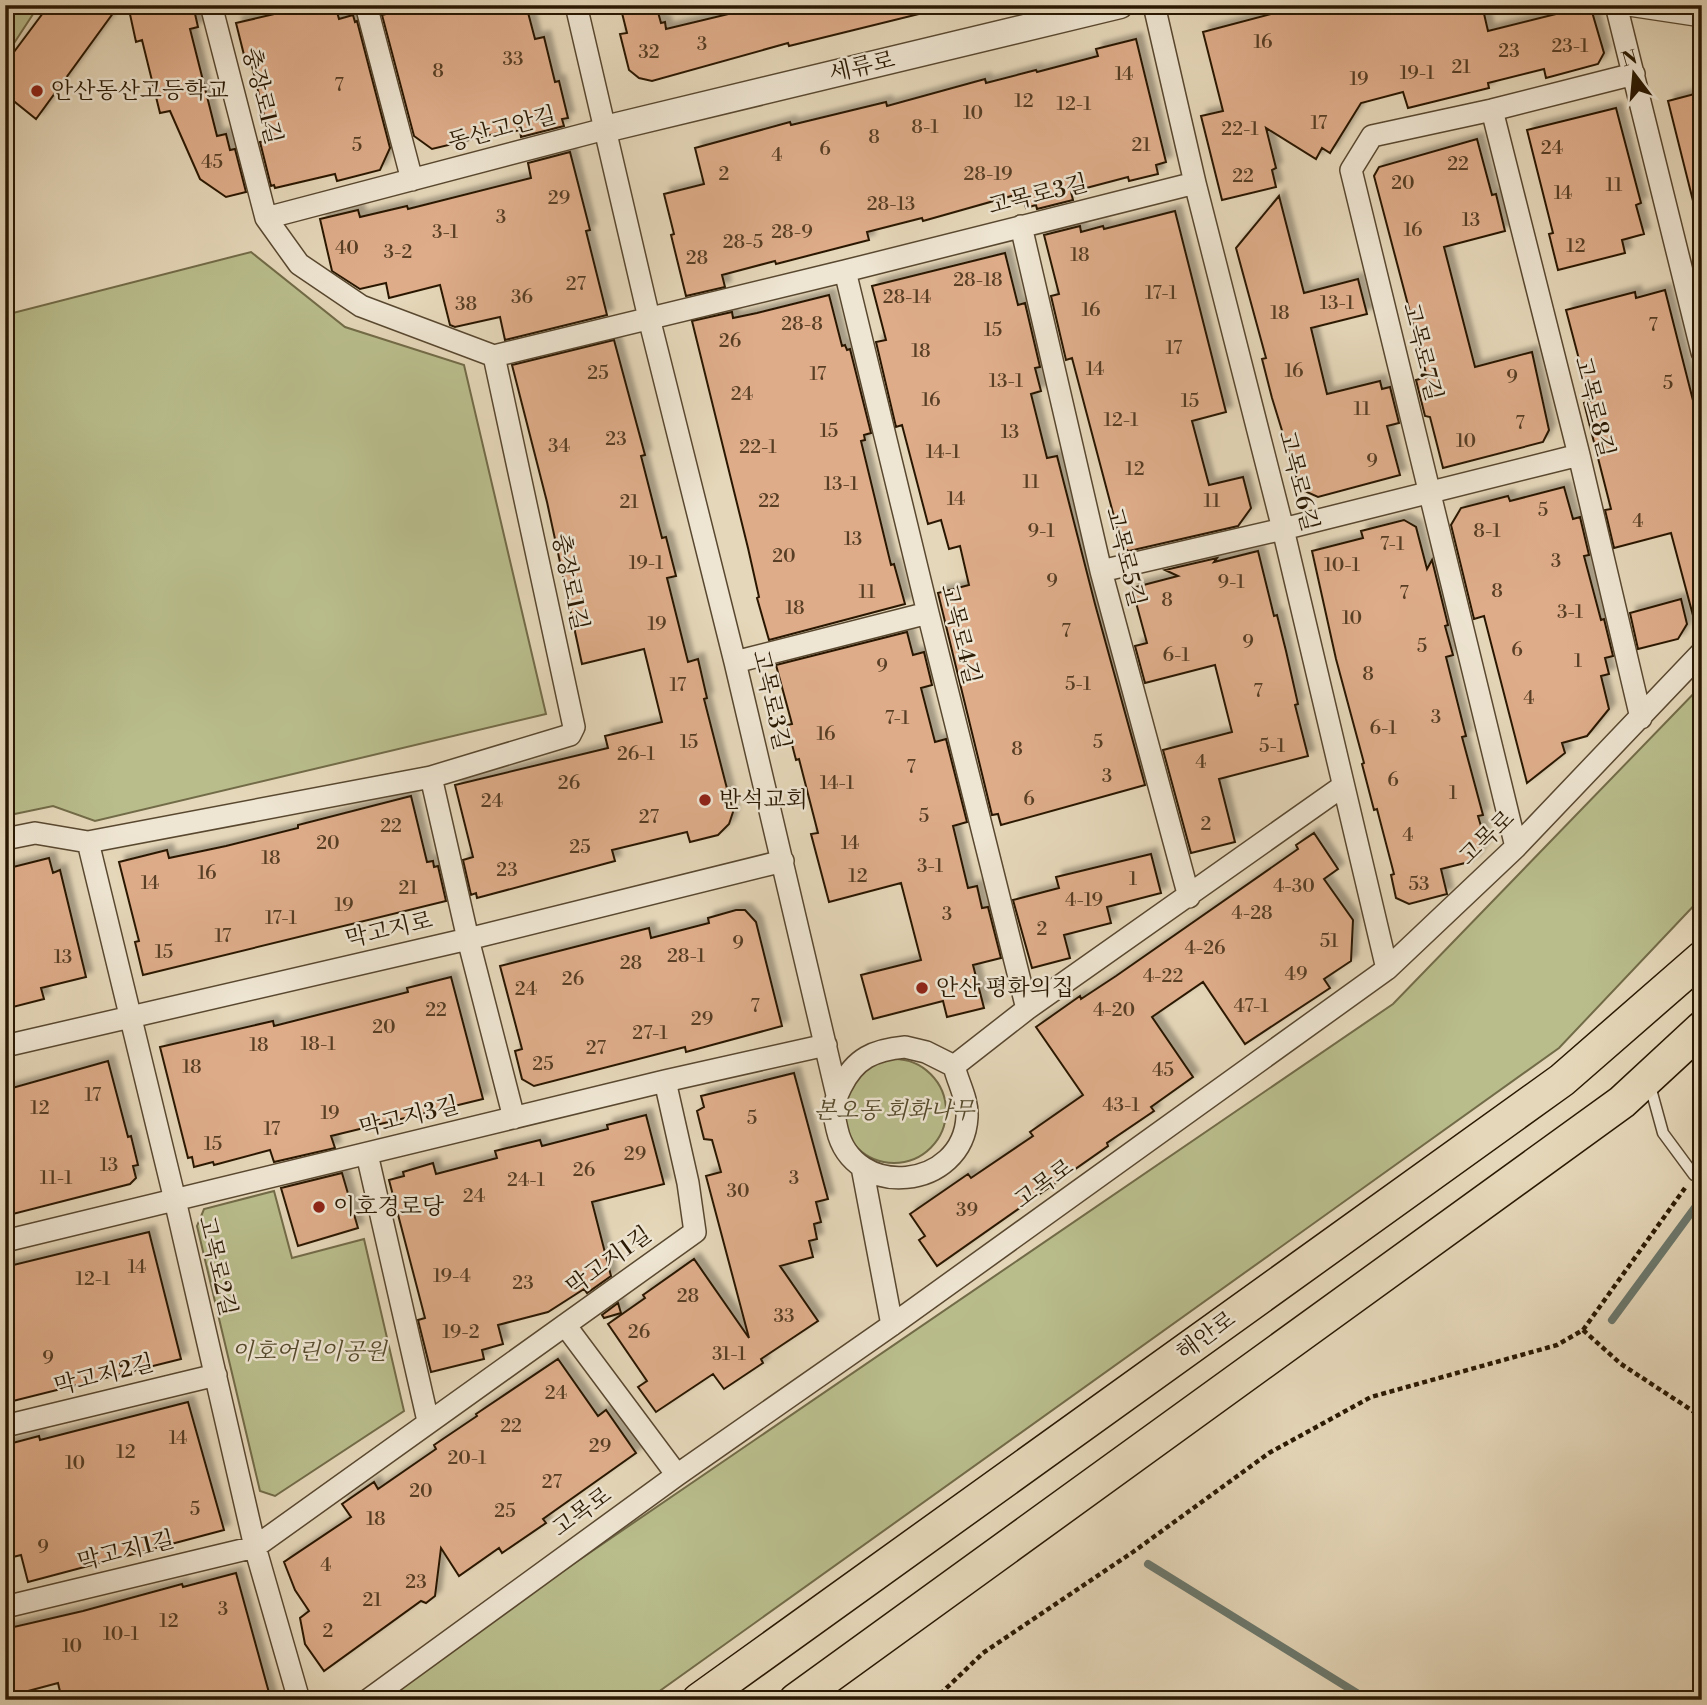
<svg xmlns="http://www.w3.org/2000/svg" width="1707" height="1705" viewBox="0 0 1707 1705" font-family="'Libre Bodoni','Noto Serif KR',serif">
  <defs>
    <filter id="shadow"><feDropShadow dx="6" dy="-6" stdDeviation="2" flood-color="#0004"/></filter>
  </defs>
  <rect width="100%" height="100%" fill="#e5d7b9"/>
  <filter id="stains"><feTurbulence type="fractalNoise" baseFrequency=".00286" numOctaves="4"/><feColorMatrix values="0 0 0 0 .2 0 0 0 0 .09 0 0 0 0 .02 0 0 0 .5 -.17"/></filter>
  <radialGradient id="worn" r=".72"><stop offset=".6" stop-color="#630" stop-opacity="0"/><stop offset="1" stop-color="#630" stop-opacity=".3"/></radialGradient>
  <path fill="#b9bd8c" stroke="#726b48" stroke-width="2" d="M5,5H39L5,57Z
    M251,252L345,327L464,365L546,714L95,821L53,806L5,816V315Z
    M1702,685V897L1559,1048L647,1700H374L1393,1004Z
    M842 1111a52 52 0 1 1 104 0a52 52 0 1 1-104 0Z
    M274,1191L292,1258L364,1239L404,1411L275,1496L260,1491L197,1226L204,1209Z"/>
  <g fill="none" stroke-linecap="round" stroke-linejoin="round">
    <path stroke="#6b786d" stroke-width="8" d="M1612,1320L1702,1198
      M1148,1564L1368,1700"/>
  </g>
  <path fill="#deac89" stroke="#2a1903" stroke-width="2" filter="url(#shadow)" d="M49,5H119L36,119L5,94V64Z
    M128,5H193L198,27L190,29L217,136L226,134L230,150L235,149L246,192L226,197L200,179L170,111L160,113L142,40L136,42Z
    M295,5H335L339,19L353,15L355,22L357,21L390,148L380,170L337,181L335,174L275,188L274,185L271,186L260,142L270,140L251,62L246,63L236,23L296,9Z
    M421,5H526L535,39L544,37L555,82L559,81L568,118L562,119L564,126L521,137L520,130L498,135V133L432,149L414,136L382,15Z
    M620,5H656L661,23L665,22L666,29L766,5H922L923,13L789,46L788,43L652,81L639,78L629,70L620,34L627,33Z
    M1305,5H1482L1488,31L1560,13L1558,5H1590L1604,53L1598,64L1546,78L1544,69L1488,83L1489,88L1408,108L1403,92L1361,103L1330,153L1322,148L1316,159L1266,128L1276,168L1272,170L1276,187L1222,200L1201,116L1223,111L1203,32Z
    M1136,39L1166,162L1156,165L1158,174L1129,181L1128,177L1071,192L1073,200L1037,209L1036,205L1026,208L1022,193L923,221L922,218L867,232L869,240L776,264L775,261L722,275L725,287L686,296L671,235L674,234L664,194L704,184L695,148L790,122L791,125L886,102L887,106L985,79L986,83L1036,70L1037,72L1098,56L1096,49Z
    M1702,92V204L1694,205L1668,101Z
    M1616,108L1641,203L1636,205L1644,234L1622,240L1625,253L1558,270L1549,234L1553,233L1527,130Z
    M1477,139L1492,195L1496,194L1505,231L1444,247L1475,367L1532,352L1549,430L1543,442L1443,468L1430,417L1425,416L1416,380L1427,377L1374,176L1379,167Z
    M570,152L590,230L586,231L607,315L505,340L500,317L455,327L450,325L440,285L389,298L386,283L360,289L332,271L320,219L358,210L360,217L407,206L408,209L531,178L528,163Z
    M1279,196L1304,293L1358,279L1367,314L1311,328L1327,394L1380,381L1382,389L1390,387L1399,423L1387,426L1400,475L1318,497L1300,489L1272,398L1262,359L1266,358L1236,248Z
    M1175,211L1226,412L1192,421L1209,485L1243,477L1251,508L1238,526L1129,551L1122,547L1072,358L1066,360L1051,296L1059,294L1044,235L1080,226L1081,232L1103,226L1104,229Z
    M1005,253L1018,305L1025,303L1040,367L1035,368L1041,391L1031,394L1047,458L1057,456L1095,604L1145,785L1001,825L998,814L992,815L938,593L969,585L960,546L949,549L941,520L928,524L902,425L896,427L876,342L886,340L872,286Z
    M1665,290L1702,436V623H1695L1671,533L1614,548L1605,510L1611,509L1584,403L1590,401L1566,310L1635,292L1636,298Z
    M829,295L842,346L845,345L847,350L850,349L871,433L864,435L865,440L861,441L891,565L894,564L905,604L769,640L757,598L759,597L748,548L692,321L732,312L733,318L757,313Z
    M614,340L645,455L641,456L662,538L666,537L676,576L667,578L688,662L698,659L707,698L704,699L733,812L729,824L718,835L690,842L687,832L612,850L615,861L477,898L476,893L471,895L463,860L473,857L455,785L608,748L605,736L662,722L644,649L582,664L547,502L512,365Z
    M1564,487L1573,519L1580,517L1589,555L1584,556L1601,620L1604,619L1613,656L1605,658L1609,674L1601,676L1609,709L1587,736L1562,743L1565,753L1527,783L1484,616L1474,619L1451,525L1461,508L1508,496L1510,501Z
    M1404,520L1416,527L1427,569L1432,560L1448,625L1445,626L1453,655L1446,657L1466,736L1462,737L1483,815L1478,816L1486,843L1473,861L1441,869L1447,894L1409,904L1396,898L1391,875L1394,874L1377,809L1374,810L1362,764L1364,763L1336,659L1312,551L1363,538L1361,531Z
    M1258,551L1274,616L1277,615L1286,651L1298,704L1295,705L1308,756L1219,779L1235,842L1191,853L1163,750L1232,732L1215,665L1145,683L1135,646L1147,643L1132,588L1178,576L1165,570L1217,558L1214,562Z
    M1681,599L1687,624L1678,639L1638,649L1630,613Z
    M907,632L913,655L924,652L932,685L921,688L935,742L946,739L967,822L953,826L968,888L977,886L982,908L988,907L1001,958L973,965L984,1008L947,1017L943,1001L873,1019L861,975L921,960L901,883L829,902L811,834L818,833L799,759L796,760L787,725L792,724L776,665Z
    M411,796L427,862L433,861L434,867L438,866L446,901L143,975L135,942L139,941L119,862L167,850L169,858L226,846L298,828V825Z
    M1314,833L1338,869L1324,879L1353,920L1351,961L1324,979L1330,988L1245,1044L1203,982L1152,1017L1193,1077L1151,1107L1154,1111L1107,1143L1108,1146L937,1266L919,1240L925,1236L910,1214L968,1174L971,1178L1033,1136L1030,1132L1083,1095L1036,1027L1080,996L1081,999L1116,976L1298,849L1296,845Z
    M1151,854L1161,893L1107,907L1111,923L1064,935L1070,958L1032,968L1013,900L1059,888L1056,877Z
    M49,858L53,873L60,870L86,977L41,988L44,999L5,1009V869Z
    M736,910H745L756,922L782,1026L686,1052L685,1047L534,1086L522,1079L515,1051L522,1049L500,966L649,928L651,938L709,923L708,918Z
    M451,977L483,1099L331,1136L335,1148L274,1162L270,1150L214,1165L213,1162L194,1167L192,1157L188,1158L160,1047L273,1021L274,1026L408,992L407,988Z
    M108,1061L128,1137L131,1136L138,1165L133,1166L136,1178L130,1184L5,1216V1090Z
    M794,1073L828,1199L816,1202L821,1222L814,1224L817,1239L809,1241L813,1257L780,1266L818,1321L761,1359L763,1363L724,1389L713,1374L656,1412L638,1387L647,1381L608,1324L645,1298L643,1295L694,1259L749,1338L706,1176L721,1172L712,1140L704,1139L697,1111L704,1107L701,1096Z
    M646,1115L664,1184L592,1202L611,1276L587,1293L584,1289L548,1312L498,1325L503,1344L482,1350L484,1359L431,1372L418,1320L425,1318L389,1180L404,1176L403,1172L433,1163L436,1174L497,1158L495,1151L540,1140L542,1146L608,1129L607,1125Z
    M342,1173L358,1228L298,1246L281,1188Z
    M149,1232L181,1359L5,1403V1267Z
    M618,1303L621,1313L604,1318L602,1315Z
    M558,1359L598,1416L606,1410L636,1453L543,1519L546,1523L502,1553L499,1548L459,1576L441,1548L435,1596L426,1603L421,1601L324,1671L305,1644L300,1618L309,1611L295,1590L284,1562L351,1517L342,1504L374,1482L378,1489L436,1449L434,1445L477,1416L476,1414Z
    M188,1402L224,1530L28,1582L21,1555L5,1559V1445L39,1436L40,1440Z
    M236,1573L271,1700H62L58,1683L13,1695L5,1665V1629L83,1611L182,1584L183,1587Z"/>
  <g fill="none" stroke-linecap="round" stroke-linejoin="round">
    <defs>
      <path id="service" d="M1649,1082L1663,1133L1694,1175"/>
      <path id="minor" d="M366,5L412,180
        M576,5L649,318L735,662L837,1095
        M1154,5L1195,183L1283,529L1387,969
        M1616,5L1702,352
        M1629,5L1702,16
        M1492,110L1579,455L1641,718
        M266,218L605,129
        M1021,226L1101,571L1189,897
        M845,271L928,613L1027,1009
        M494,356L845,271L1195,183
        M1101,571L1283,529L1579,455
        M735,662L928,613
        M431,777L468,939L514,1118
        M5,839L35,833L88,842L431,777L570,735L574,727L494,356L361,306L299,264L266,218L211,5
        M88,842L175,1200L255,1547L299,1700
        M1516,847L1351,170L1372,136L1492,110L1634,74
        M5,1046L468,939L783,861
        M905,1047L926,1052L954,1066C958,1083 968,1099 967,1117C963,1190 853,1201 837,1129C833,1115 834,1100 841,1087C855,1058 874,1050 905,1047Z
        M954,1066L1027,1009L1343,786
        M367,1154L428,1421
        M862,1167L892,1325
        M5,1241L665,1081L826,1045
        M565,1325L677,1475
        M5,1426L216,1375
        M5,1607L255,1547L695,1232L688,1183L665,1081
        M368,1700L677,1475L892,1325L1387,969L1516,847L1702,652"/>
      <path id="tertiary" d="M605,129L1120,5"/>
      <path id="primary" d="M699,1700L1562,1080L1702,958
        M796,1700L1622,1102L1702,1028"/>
    </defs>
    <use href="#service" stroke="#594830" stroke-width="13"/>
    <use href="#minor" stroke="#594830" stroke-width="24"/>
    <use href="#tertiary" stroke="#594830" stroke-width="29"/>
    <use href="#primary" stroke="#2a1903" stroke-width="36"/>
    <path stroke="#2a1903" stroke-width="4.5" stroke-dasharray="5 3.5" stroke-linecap="butt" d="M1583,1330L1621,1364L1702,1417
      M934,1700L983,1653L1133,1552L1269,1453L1371,1397L1557,1345L1583,1330L1685,1188"/>
    <use href="#service" stroke="#eee5d2" stroke-width="10"/>
    <use href="#minor" stroke="#eee5d2" stroke-width="21"/>
    <use href="#tertiary" stroke="#eee5d2" stroke-width="26"/>
    <use href="#primary" stroke="#e5d7b9" stroke-width="33"/>
  </g>
  <g fill="#8f2418" stroke="#eee5d2" stroke-width="2.5">
    <circle cx="37" cy="91" r="7"/>
    <circle cx="705" cy="800" r="7"/>
    <circle cx="922" cy="988" r="7"/>
    <circle cx="319" cy="1207" r="7"/>
  </g>
  <g text-anchor="middle" dominant-baseline="central" stroke-width="5" stroke-linejoin="round" paint-order="stroke">
    <g font-size="19" fill="#573e24">
      <text x="1263" y="42">16</text>
      <text x="702" y="44">3</text>
      <text x="1570" y="46">23-1</text>
      <text x="1509" y="51">23</text>
      <text x="649" y="52">32</text>
      <text x="513" y="59">33</text>
      <text x="1461" y="67">21</text>
      <text x="438" y="71">8</text>
      <text x="1417" y="73">19-1</text>
      <text x="1124" y="74">14</text>
      <text x="1359" y="79">19</text>
      <text x="339" y="85">7</text>
      <text x="1024" y="101">12</text>
      <text x="1074" y="104">12-1</text>
      <text x="973" y="113">10</text>
      <text x="1319" y="123">17</text>
      <text x="925" y="127">8-1</text>
      <text x="1240" y="129">22-1</text>
      <text x="874" y="137">8</text>
      <text x="357" y="145">5</text>
      <text x="1141" y="145">21</text>
      <text x="1552" y="148">24</text>
      <text x="825" y="149">6</text>
      <text x="777" y="155">4</text>
      <text x="212" y="162">45</text>
      <text x="1458" y="164">22</text>
      <text x="724" y="174">2</text>
      <text x="988" y="174">28-19</text>
      <text x="1243" y="176">22</text>
      <text x="1403" y="183">20</text>
      <text x="1614" y="185">11</text>
      <text x="1563" y="193">14</text>
      <text x="559" y="198">29</text>
      <text x="891" y="204">28-13</text>
      <text x="501" y="217">3</text>
      <text x="1471" y="220">13</text>
      <text x="1413" y="230">16</text>
      <text x="445" y="232">3-1</text>
      <text x="792" y="232">28-9</text>
      <text x="743" y="242">28-5</text>
      <text x="1576" y="246">12</text>
      <text x="347" y="248">40</text>
      <text x="398" y="252">3-2</text>
      <text x="1080" y="255">18</text>
      <text x="697" y="258">28</text>
      <text x="978" y="280">28-18</text>
      <text x="576" y="284">27</text>
      <text x="1161" y="293">17-1</text>
      <text x="522" y="297">36</text>
      <text x="907" y="297">28-14</text>
      <text x="1337" y="303">13-1</text>
      <text x="466" y="304">38</text>
      <text x="1091" y="310">16</text>
      <text x="1280" y="313">18</text>
      <text x="802" y="324">28-8</text>
      <text x="1653" y="325">7</text>
      <text x="993" y="330">15</text>
      <text x="730" y="341">26</text>
      <text x="1174" y="348">17</text>
      <text x="921" y="351">18</text>
      <text x="1095" y="369">14</text>
      <text x="1294" y="371">16</text>
      <text x="598" y="373">25</text>
      <text x="818" y="374">17</text>
      <text x="1512" y="377">9</text>
      <text x="1006" y="381">13-1</text>
      <text x="1668" y="383">5</text>
      <text x="742" y="394">24</text>
      <text x="931" y="400">16</text>
      <text x="1190" y="401">15</text>
      <text x="1362" y="409">11</text>
      <text x="1121" y="420">12-1</text>
      <text x="1520" y="423">7</text>
      <text x="829" y="431">15</text>
      <text x="1010" y="432">13</text>
      <text x="616" y="439">23</text>
      <text x="1466" y="441">10</text>
      <text x="559" y="446">34</text>
      <text x="758" y="447">22-1</text>
      <text x="943" y="452">14-1</text>
      <text x="1372" y="461">9</text>
      <text x="1135" y="469">12</text>
      <text x="1031" y="482">11</text>
      <text x="841" y="484">13-1</text>
      <text x="956" y="499">14</text>
      <text x="769" y="501">22</text>
      <text x="1212" y="501">11</text>
      <text x="629" y="502">21</text>
      <text x="1543" y="510">5</text>
      <text x="1638" y="521">4</text>
      <text x="1041" y="531">9-1</text>
      <text x="1487" y="531">8-1</text>
      <text x="853" y="539">13</text>
      <text x="1392" y="544">7-1</text>
      <text x="784" y="556">20</text>
      <text x="1556" y="561">3</text>
      <text x="646" y="563">19-1</text>
      <text x="1342" y="565">10-1</text>
      <text x="1052" y="581">9</text>
      <text x="1231" y="582">9-1</text>
      <text x="1497" y="591">8</text>
      <text x="867" y="592">11</text>
      <text x="1404" y="593">7</text>
      <text x="1167" y="600">8</text>
      <text x="795" y="608">18</text>
      <text x="1570" y="612">3-1</text>
      <text x="1352" y="618">10</text>
      <text x="657" y="624">19</text>
      <text x="1066" y="631">7</text>
      <text x="1248" y="642">9</text>
      <text x="1422" y="646">5</text>
      <text x="1517" y="650">6</text>
      <text x="1176" y="655">6-1</text>
      <text x="1578" y="661">1</text>
      <text x="882" y="666">9</text>
      <text x="1368" y="674">8</text>
      <text x="1078" y="684">5-1</text>
      <text x="678" y="685">17</text>
      <text x="1258" y="691">7</text>
      <text x="1529" y="698">4</text>
      <text x="1436" y="717">3</text>
      <text x="897" y="718">7-1</text>
      <text x="1383" y="728">6-1</text>
      <text x="826" y="734">16</text>
      <text x="689" y="742">15</text>
      <text x="1098" y="742">5</text>
      <text x="1272" y="746">5-1</text>
      <text x="1017" y="749">8</text>
      <text x="636" y="754">26-1</text>
      <text x="1201" y="762">4</text>
      <text x="911" y="767">7</text>
      <text x="1107" y="776">3</text>
      <text x="1393" y="780">6</text>
      <text x="569" y="783">26</text>
      <text x="837" y="783">14-1</text>
      <text x="1453" y="793">1</text>
      <text x="1029" y="799">6</text>
      <text x="492" y="801">24</text>
      <text x="924" y="816">5</text>
      <text x="649" y="817">27</text>
      <text x="1206" y="824">2</text>
      <text x="391" y="826">22</text>
      <text x="1408" y="835">4</text>
      <text x="328" y="843">20</text>
      <text x="850" y="843">14</text>
      <text x="580" y="847">25</text>
      <text x="271" y="858">18</text>
      <text x="930" y="866">3-1</text>
      <text x="507" y="870">23</text>
      <text x="207" y="873">16</text>
      <text x="858" y="876">12</text>
      <text x="1133" y="879">1</text>
      <text x="150" y="883">14</text>
      <text x="1419" y="884">53</text>
      <text x="1294" y="886">4-30</text>
      <text x="408" y="888">21</text>
      <text x="1084" y="900">4-19</text>
      <text x="344" y="905">19</text>
      <text x="1252" y="913">4-28</text>
      <text x="947" y="914">3</text>
      <text x="281" y="918">17-1</text>
      <text x="1042" y="929">2</text>
      <text x="223" y="936">17</text>
      <text x="1329" y="941">51</text>
      <text x="738" y="943">9</text>
      <text x="1205" y="948">4-26</text>
      <text x="164" y="952">15</text>
      <text x="686" y="956">28-1</text>
      <text x="63" y="957">13</text>
      <text x="631" y="963">28</text>
      <text x="1296" y="974">49</text>
      <text x="1163" y="976">4-22</text>
      <text x="573" y="979">26</text>
      <text x="526" y="989">24</text>
      <text x="755" y="1006">7</text>
      <text x="1251" y="1006">47-1</text>
      <text x="436" y="1010">22</text>
      <text x="1114" y="1010">4-20</text>
      <text x="702" y="1019">29</text>
      <text x="384" y="1027">20</text>
      <text x="650" y="1033">27-1</text>
      <text x="318" y="1044">18-1</text>
      <text x="259" y="1045">18</text>
      <text x="596" y="1048">27</text>
      <text x="543" y="1064">25</text>
      <text x="192" y="1067">18</text>
      <text x="1163" y="1070">45</text>
      <text x="93" y="1095">17</text>
      <text x="1121" y="1105">43-1</text>
      <text x="40" y="1108">12</text>
      <text x="330" y="1113">19</text>
      <text x="752" y="1118">5</text>
      <text x="272" y="1129">17</text>
      <text x="213" y="1144">15</text>
      <text x="635" y="1154">29</text>
      <text x="109" y="1165">13</text>
      <text x="584" y="1170">26</text>
      <text x="56" y="1178">11-1</text>
      <text x="794" y="1178">3</text>
      <text x="526" y="1180">24-1</text>
      <text x="738" y="1191">30</text>
      <text x="474" y="1196">24</text>
      <text x="967" y="1210">39</text>
      <text x="137" y="1267">14</text>
      <text x="452" y="1276">19-4</text>
      <text x="93" y="1279">12-1</text>
      <text x="523" y="1283">23</text>
      <text x="688" y="1296">28</text>
      <text x="784" y="1316">33</text>
      <text x="461" y="1332">19-2</text>
      <text x="639" y="1332">26</text>
      <text x="729" y="1354">31-1</text>
      <text x="48" y="1358">9</text>
      <text x="556" y="1393">24</text>
      <text x="511" y="1426">22</text>
      <text x="178" y="1438">14</text>
      <text x="600" y="1446">29</text>
      <text x="126" y="1452">12</text>
      <text x="467" y="1458">20-1</text>
      <text x="75" y="1463">10</text>
      <text x="552" y="1482">27</text>
      <text x="421" y="1491">20</text>
      <text x="195" y="1509">5</text>
      <text x="505" y="1511">25</text>
      <text x="376" y="1519">18</text>
      <text x="43" y="1547">9</text>
      <text x="326" y="1565">4</text>
      <text x="416" y="1582">23</text>
      <text x="372" y="1600">21</text>
      <text x="223" y="1609">3</text>
      <text x="169" y="1621">12</text>
      <text x="328" y="1631">2</text>
      <text x="121" y="1634">10-1</text>
      <text x="72" y="1646">10</text>
    </g>
    <g font-size="23" fill="#2a1903" stroke="#eee5d2">
      <text transform="translate(862 67) rotate(-13)">세류로</text>
      <text transform="translate(262 96) rotate(76)">충장로1길</text>
      <text transform="translate(502 129) rotate(-15)">동산고안길</text>
      <text transform="translate(1038 195) rotate(-14)">고목로3길</text>
      <text transform="translate(1422 352) rotate(76)">고목로7길</text>
      <text transform="translate(1594 407) rotate(76)">고목로8길</text>
      <text transform="translate(1298 481) rotate(76)">고목로6길</text>
      <text transform="translate(1125 557) rotate(76)">고목로5길</text>
      <text transform="translate(570 582) rotate(78)">충장로1길</text>
      <text transform="translate(960 634) rotate(76)">고목로4길</text>
      <text transform="translate(771 700) rotate(77)">고목로3길</text>
      <text transform="translate(1487 838) rotate(-44)">고목로</text>
      <text transform="translate(389 930) rotate(-13)">막고지로</text>
      <text transform="translate(409 1117) rotate(-14)">막고지3길</text>
      <text transform="translate(1044 1184) rotate(-36)">고목로</text>
      <text transform="translate(609 1261) rotate(-36)">막고지1길</text>
      <text transform="translate(217 1266) rotate(77)">고목로2길</text>
      <text transform="translate(1206 1336) rotate(-36)">해안로</text>
      <text transform="translate(104 1375) rotate(-14)">막고지2길</text>
      <text transform="translate(582 1512) rotate(-36)">고목로</text>
      <text transform="translate(126 1551) rotate(-14)">막고지1길</text>
    </g>
    <g font-size="23" fill="#2a1903" stroke="#eee5d2" text-anchor="start">
      <text x="51" y="91">안산동산고등학교</text>
      <text x="719" y="800">반석교회</text>
      <text x="936" y="988">안산 평화의집</text>
      <text x="333" y="1207">이호경로당</text>
    </g>
    <g font-size="23" font-style="italic" fill="#554a2c" stroke="#eee5d2">
      <text x="894" y="1111">본오동 회화나무</text>
      <text x="309" y="1352">이호어린이공원</text>
    </g>
  </g>
  <rect width="1707" height="1705" fill="none" stroke="#e5d7b9" stroke-width="28"/>
  <rect x="7" y="7" width="1693" height="1691" fill="none" stroke="#2a1903" stroke-width="3.5"/>
  <rect x="14" y="14" width="1679" height="1677" fill="none" stroke="#2a1903" stroke-width="2"/>
  <g transform="translate(1634 74) rotate(344)" stroke="#eee5d2" stroke-width="5" paint-order="stroke">
  <path d="M0-5L12 26L0 18L-12 26Z" fill="#2a1903"/>
  <text y="-10" font-size="19" font-weight="bold" text-anchor="middle" fill="#2a1903">N</text>
  </g>
  <rect width="100%" height="100%" filter="url(#stains)"/>
  <rect width="100%" height="100%" fill="url(#worn)"/>
</svg>
